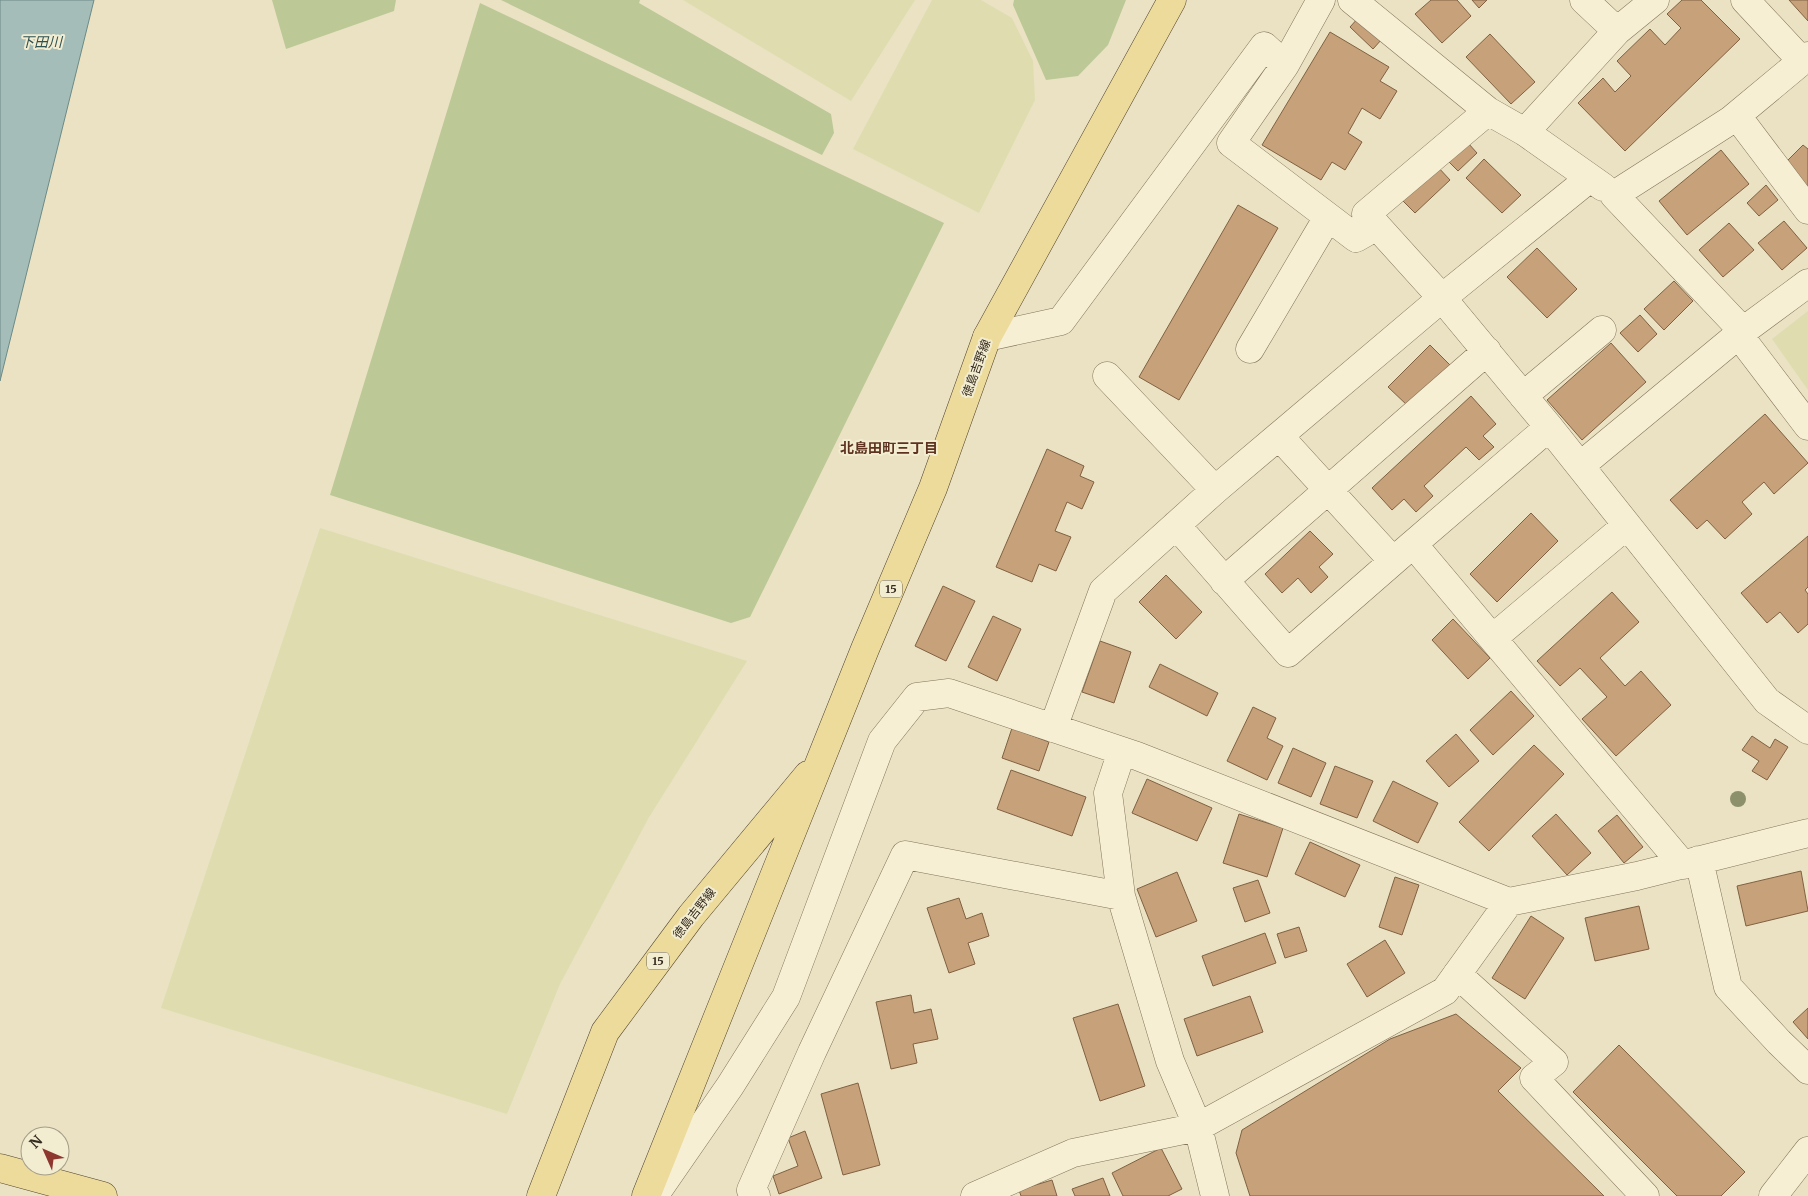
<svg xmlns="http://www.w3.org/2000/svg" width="1808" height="1196" viewBox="0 0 1808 1196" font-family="Merriweather,'Noto Sans JP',serif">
  <rect width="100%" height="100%" fill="#eae2c2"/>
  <path fill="#dfddb0" d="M683,0H915L851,101Z
    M932,0H981L1012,18L1033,61L1035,100L979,213L853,149Z
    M1808,311V390L1772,339Z
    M320,528L747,661L648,819L560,984L507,1114L161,1008Z"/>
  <path fill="#bdc897" d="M272,0H396L394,11L286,49Z
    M501,0H640L639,3L831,114L834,133L822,155Z
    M1014,0H1126L1108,45L1078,76L1046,80L1013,5Z
    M480,3L944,223L750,617L731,623L330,495Z"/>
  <path fill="#a4bdb8" stroke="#6c8a86" d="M0,0H94L0,381Z"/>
  <path fill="#c6a17a" stroke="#806142" d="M1431,0H1457L1471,16L1442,43L1415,14Z
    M1472,0H1487L1479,8Z
    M1682,0H1701L1740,39L1625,151L1578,103L1603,78L1615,92L1631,76L1617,61L1650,29L1665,45L1681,28L1667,14Z
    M1789,0H1808V21Z
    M1359,17L1382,39L1373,49L1350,27Z
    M1330,32L1389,67L1380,81L1397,91L1380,119L1362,108L1348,133L1362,142L1345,170L1332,162L1321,180L1262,145Z
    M1490,34L1535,82L1511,104L1466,57Z
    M1468,143L1477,153L1458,171L1448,161Z
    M1803,145L1808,149V187L1785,163Z
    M1721,150L1749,184L1687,235L1659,201Z
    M1484,159L1521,195L1502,213L1466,178Z
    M1437,166L1450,180L1415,213L1402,200Z
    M1766,185L1778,200L1759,216L1747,203Z
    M1238,205L1278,228L1179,400L1139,377Z
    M1784,221L1807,248L1782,270L1758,243Z
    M1729,223L1754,250L1723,277L1699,250Z
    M1537,248L1577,289L1547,318L1507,277Z
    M1674,281L1693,301L1664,330L1644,309Z
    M1640,315L1657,334L1638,352L1620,333Z
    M1611,343L1646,382L1582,440L1547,400Z
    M1430,345L1450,365L1408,406L1388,387Z
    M1471,396L1496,424L1483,436L1494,447L1479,460L1466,447L1424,486L1433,496L1416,512L1404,499L1392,510L1372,488Z
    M1765,414L1808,463L1774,494L1764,482L1742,502L1752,514L1725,539L1707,520L1697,529L1670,500Z
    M1047,449L1084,466L1080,476L1094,482L1082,509L1067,502L1055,531L1071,537L1056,571L1039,564L1032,582L996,567Z
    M1531,513L1558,541L1497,602L1470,574Z
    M1310,531L1333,554L1319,567L1328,577L1311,593L1298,578L1282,593L1265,574Z
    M1808,536V587L1805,590L1808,594V624L1798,633L1780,612L1767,623L1741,593Z
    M1166,575L1202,612L1176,639L1139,602Z
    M943,586L975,601L946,661L915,646Z
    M1612,592L1639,622L1600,658L1625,686L1641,671L1671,705L1616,756L1582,719L1607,697L1580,668L1560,686L1537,661Z
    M993,616L1021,629L997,681L968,667Z
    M1453,619L1490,658L1468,679L1432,640Z
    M1100,641L1131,652L1114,703L1082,692Z
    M1160,664L1218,693L1207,716L1149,687Z
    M1511,691L1534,716L1493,755L1470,730Z
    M1253,707L1276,718L1267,738L1283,746L1267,780L1227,761Z
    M1012,728L1049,742L1039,771L1002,758Z
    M1456,734L1479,761L1449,787L1426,761Z
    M1752,736L1770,748L1775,739L1788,747L1767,780L1752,771L1759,761L1742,750Z
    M1534,745L1564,774L1489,851L1459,822Z
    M1293,748L1326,763L1311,797L1278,783Z
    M1335,766L1373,781L1357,818L1320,804Z
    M1011,770L1086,797L1072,836L997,809Z
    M1147,779L1212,808L1197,841L1132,813Z
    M1393,781L1438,803L1418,843L1373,821Z
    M1239,814L1283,828L1267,877L1223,863Z
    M1556,814L1591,853L1567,875L1532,836Z
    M1617,815L1643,847L1624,863L1598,831Z
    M1310,842L1360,865L1345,897L1295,874Z
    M1801,871L1808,911L1746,926L1737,886Z
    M1177,872L1197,921L1156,937L1137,889Z
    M1395,877L1419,885L1402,935L1379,927Z
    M1258,880L1270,913L1245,922L1233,888Z
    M959,898L966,919L982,913L989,936L968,943L975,964L949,973L927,908Z
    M1639,906L1649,949L1595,961L1585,918Z
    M1531,916L1564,938L1525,999L1492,978Z
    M1299,927L1307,951L1285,958L1277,934Z
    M1265,933L1276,963L1213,986L1202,956Z
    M1385,940L1405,973L1367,997L1347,964Z
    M911,995L914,1013L931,1009L938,1039L913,1044L917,1063L891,1069L876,1002Z
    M1250,996L1263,1032L1197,1056L1184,1019Z
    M1118,1004L1145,1086L1100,1101L1073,1018Z
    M1808,1008V1039L1793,1022Z
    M1456,1014L1521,1068L1498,1091L1604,1196H1250L1236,1153L1242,1130L1390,1039Z
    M1619,1045L1745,1172L1721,1196H1677L1573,1092Z
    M858,1083L880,1165L843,1175L821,1094Z
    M805,1131L822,1178L779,1194L773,1176L798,1166L788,1138Z
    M1161,1148L1182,1189L1168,1196H1123L1112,1173Z
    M1103,1178L1110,1196H1075L1072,1189Z
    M1052,1180L1057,1196H1021L1019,1190Z"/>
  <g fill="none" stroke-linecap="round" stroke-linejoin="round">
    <defs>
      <path id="minor" d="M1352,0L1488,111L1525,132L1603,187
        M1584,0L1617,31L1655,0
        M1745,0L1802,61
        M1808,56L1731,120L1614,195L1743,331L1808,283
        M1285,65L1231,143L1356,238L1377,226
        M1488,111L1366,214L1442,298L1549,427L1767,701L1808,730
        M1737,116L1808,210
        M1525,132L1617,31
        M1738,334L1808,426
        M987,337L1061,321L1264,46L1285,65L1321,0
        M1250,349L1328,217
        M1107,376L1215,490
        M1523,396L1602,330
        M1279,436L1393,561
        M1580,466L1743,331
        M1176,525L1288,653L1413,544L1683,865
        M1413,544L1549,427
        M1224,581L1487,351
        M1493,638L1627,525
        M1053,728L1103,591L1215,490L1442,298L1590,178
        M1122,751L1108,793L1121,896L1170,1061L1198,1127L1215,1196
        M1699,860L1728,987L1779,1042L1808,1070
        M1457,974L1554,1062L1534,1078L1645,1196
        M654,1196L730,1086L786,997L882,741L917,697L949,693L1137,756L1509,902L1637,876L1808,833
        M756,1196L751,1190L812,1052L905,855L1121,896
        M975,1196L1073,1153L1198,1127L1445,991L1509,902
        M1773,1196L1808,1151"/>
      <path id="major" d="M0,1168L103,1196
        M541,1196L605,1032L691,916L808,775
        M646,1196L865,649L933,488L987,337L1172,0"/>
    </defs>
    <use href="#minor" stroke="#83745a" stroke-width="29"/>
    <use href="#major" stroke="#51422e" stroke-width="29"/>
    <use href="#minor" stroke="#f6efd4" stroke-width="28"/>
    <use href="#major" stroke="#ecdb9b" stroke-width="28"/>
  </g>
  <circle fill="#8c916c" cx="1738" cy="799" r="8"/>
  <g text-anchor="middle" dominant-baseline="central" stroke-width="4" stroke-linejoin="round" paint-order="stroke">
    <g fill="#f2ecd1" stroke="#6d6454" stroke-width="1">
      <rect x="880" y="580.5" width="22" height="17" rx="4"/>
      <rect x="647" y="952.5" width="22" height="17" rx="4"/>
    </g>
    <g font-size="11" font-weight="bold" fill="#342a1e">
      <text x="891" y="589">15</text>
      <text x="658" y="961">15</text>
    </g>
    <g font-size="12" fill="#342a1e" stroke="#f2ecd1">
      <text transform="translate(976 368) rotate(-70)">徳島吉野線</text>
      <text transform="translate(694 913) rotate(-52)">徳島吉野線</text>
    </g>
    <g font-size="14" font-style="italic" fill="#2e5152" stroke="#f2ecd1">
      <text x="41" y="42">下田川</text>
    </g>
    <g font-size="14" font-weight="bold" fill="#5d3320" stroke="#f2ecd1">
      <text x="889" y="448">北島田町三丁目</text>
    </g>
  </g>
  <g transform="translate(45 1151) rotate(315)"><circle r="24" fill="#f2ecd1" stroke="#a69e89"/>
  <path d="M0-4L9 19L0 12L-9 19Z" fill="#8e372f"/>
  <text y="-8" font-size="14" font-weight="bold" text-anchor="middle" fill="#342a1e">N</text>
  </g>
</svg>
